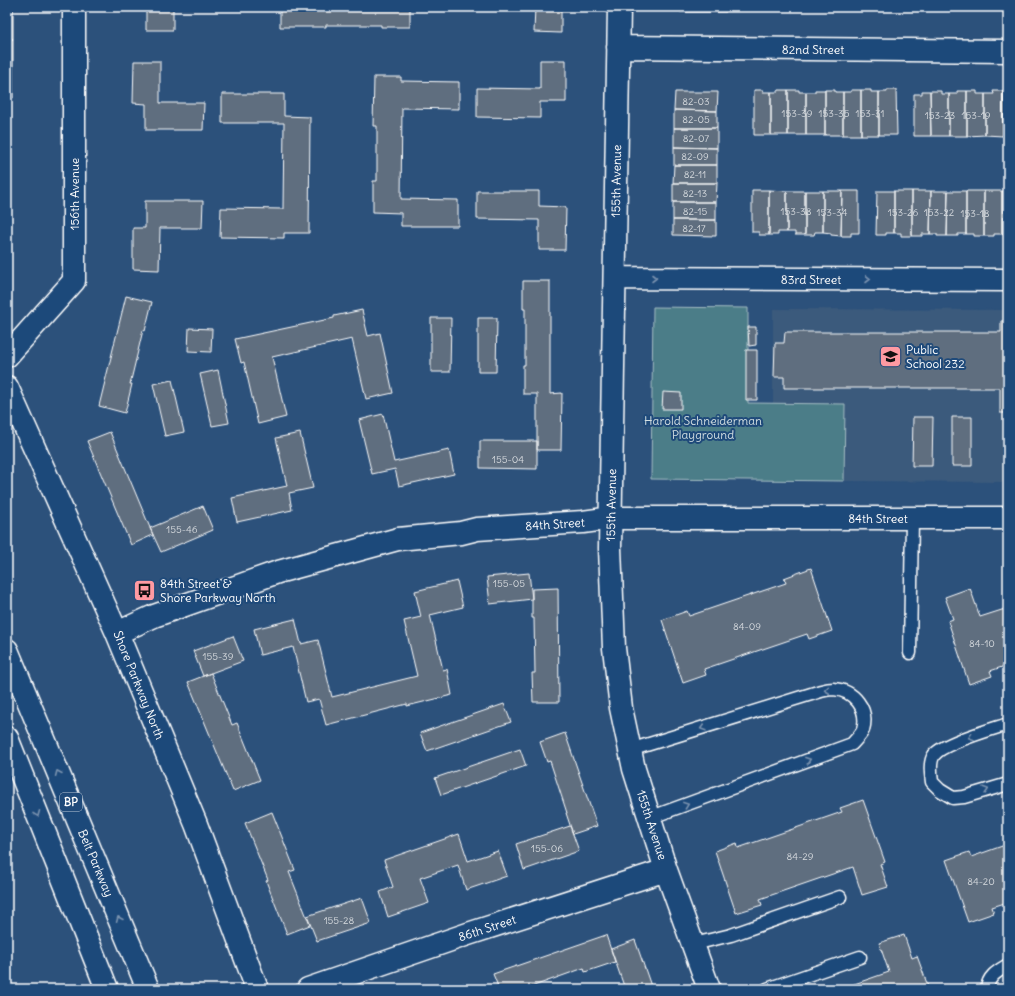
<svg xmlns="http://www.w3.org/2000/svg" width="1015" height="996" viewBox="0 0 1015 996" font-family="Delius,sans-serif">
  <rect width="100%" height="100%" fill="#2c517b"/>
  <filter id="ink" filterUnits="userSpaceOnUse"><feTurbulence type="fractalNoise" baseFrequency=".025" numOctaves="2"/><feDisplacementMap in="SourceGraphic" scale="8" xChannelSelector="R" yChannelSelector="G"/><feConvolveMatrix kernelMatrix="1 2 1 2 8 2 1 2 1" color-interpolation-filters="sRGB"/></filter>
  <g filter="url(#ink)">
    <path fill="#3b5a7c" d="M773,309L1008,310V482L844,481L845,404L773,403Z"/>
    <path fill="#4c7d88" stroke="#a6bec4" d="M653,307L748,308V403L845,404L844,481L651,479Z"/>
    <path fill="#5f6e7f" stroke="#fff" d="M7,7H13V12H7Z
      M146,7H173V30H146Z
      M280,7H410V27H381V25H326V27H280Z
      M535,7H561V33L534,32Z
      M680,7H726V12H680Z
      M7,12H13V39H7Z
      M7,39H13V68L7,67Z
      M540,60H566V102H540V118L477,117V88L540,89Z
      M134,61H160V103H204L203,130H146V104L133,103Z
      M7,67L13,68V98H7Z
      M374,77H401V81L459,82V109L402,108L401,199L458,200V226H401V213L373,212V181H377V126H373Z
      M754,90H763V92H771V135H754Z
      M779,90H788V135H771V92H778Z
      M788,90H799V92H806V135H788Z
      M815,90H825V135H806V92H815Z
      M825,90H835V92H843V135H825Z
      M851,90H861V135H843V92H851Z
      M861,90H871V92H879V135H861Z
      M887,90H896L897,135H879V92H887Z
      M922,91H930L931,136H914V94H922Z
      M930,91H941V94H949V136H931Z
      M957,91H967V136H949V94H957Z
      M967,91H977V94H985V135L967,136Z
      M993,91H1003V136L985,135V94H994Z
      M1003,91H1008V136H1003Z
      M675,92H718L717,111L674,110Z
      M222,94H284V116L310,117L309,233H284V238L220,237L221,208L283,209L284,123H222Z
      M674,110L717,111V128H674Z
      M674,128H717V148L674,147Z
      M674,147L717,148V165H674Z
      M674,165H717V183H673Z
      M673,183H717L716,202H673Z
      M752,190H769V235H759V232H752Z
      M769,190L787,191V232H778V235H769Z
      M477,191H539V206L566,207L565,250H539V220L477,219Z
      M787,191H805V235H795V232H787Z
      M805,191H823V232H815L814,235H805Z
      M823,191H842L841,236L831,235V233L823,232Z
      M842,191H859V233H851V236H841Z
      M877,191H894V233H886V235H876Z
      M894,191H912V236H901V233H894Z
      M912,191H931L930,234H922V236H912Z
      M931,191H948L947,236H937V234H930Z
      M948,191H966V234H958V236H947Z
      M966,191H984V236H974V234H966Z
      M984,191H1002V234H994V236H984Z
      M1002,191L1008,192V234H1002Z
      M145,201H203L202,228H160L159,270L133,269V228H145Z
      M673,202H716V220H673Z
      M673,220H716V236L673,235Z
      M523,281H550V394L562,393L561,450H537V394H523V365H525V309H523Z
      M126,296L152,302L145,331L143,330L132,376L130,384H132L125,413L99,406Z
      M362,310L368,336L380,333L393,393L366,399L352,339L272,357L286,417L258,424L244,362L241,363L235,339L334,318V316Z
      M431,318H451L450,372H431Z
      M478,318H497L496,372H478Z
      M1001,321H1008V469V413H1000V388H784V377H774L775,343H784L785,332H1001Z
      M748,327H756V345L749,346Z
      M189,328L212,329L211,352L188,351Z
      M746,350H757V400H746Z
      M218,370L229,423L212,426L200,374Z
      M172,380L184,432L165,436L153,384Z
      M663,392L681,393V409H662Z
      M383,414L394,462L449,450L454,474L399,486L395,469L372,474L359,420Z
      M913,417H933L932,466H912Z
      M952,417H972V466H952Z
      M110,432L153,535L131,545L87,441Z
      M300,433L313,488L289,493L292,510L237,522L232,498L287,486L276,438Z
      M480,441H537V469L480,468Z
      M203,506L213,530L161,552L150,528Z
      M811,568L832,631L809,639L807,634L704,669L706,675L683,683L662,620L687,611L689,616L786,583L784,578Z
      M529,573L532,599L490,604L487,577Z
      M457,581L463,607L430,615L443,670L447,669L452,695L407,706V704L326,725L319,699L306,702L293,647L260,655L254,629L295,619L301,644L318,640L332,697L417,676L404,621L421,617L415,591Z
      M558,588L559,702H533L532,673H535L534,618H532V589Z
      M970,588L980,617L1008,608V665L990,671L992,676L969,684L948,621L953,619L945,597Z
      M233,636L243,661L203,676L193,651Z
      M211,673L232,725L237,723L260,780L233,791L188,682Z
      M504,704L511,722L427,751L420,733Z
      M565,733L597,826L573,834L566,813H567L550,761L547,762L540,742Z
      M520,749L526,766L441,795L435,778Z
      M863,800L885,862L880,864L888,887L862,895L853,867L760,899L762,905L736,913L715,851L737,843L738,848L842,812L840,808Z
      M272,812L295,870L289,872L310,925L287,934L266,881L268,880L245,823Z
      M570,826L579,851L524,870L516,844Z
      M459,834L468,861L498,851L507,876L466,890L458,865L420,878L429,903L388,917L380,892L393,887L384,860Z
      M1008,844V902L992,907L994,913L968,922L946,860L969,852L971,857Z
      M362,898L371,923L317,941L307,916Z
      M606,935L615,962L585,972L584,968L531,987L532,989H499L493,974Z
      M904,935L912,958L917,956L929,989H840L889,972L879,943Z
      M635,940L652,989H625L611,949Z
      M464,983L467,989H446Z"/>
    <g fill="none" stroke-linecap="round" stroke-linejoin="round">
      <defs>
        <path id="lane" d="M910,653L912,518
          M1008,724C993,729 943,743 934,755C929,762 931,774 932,782L940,790L953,798L964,797L1008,784
          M630,750L821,691C825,690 829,689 833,689C854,690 869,709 863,730C861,735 855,740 852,744L649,818
          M694,944L731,935L840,897
          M767,989L860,957
          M987,989C988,976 998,971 1008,965"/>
        <path id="street" d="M619,7L610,548L614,648L621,708L634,769L666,870L709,989
          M618,47L1008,51
          M615,278L1008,280
          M7,356L74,281V7
          M7,387L117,633L196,824L257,989
          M117,633L154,616L278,572L398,539L461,533L477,529L583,522L612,518H1008
          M308,989L468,934L666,870"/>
        <path id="highway" d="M7,650L134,955L148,989
          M7,738L107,989"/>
      </defs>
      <use href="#lane" stroke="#fff" stroke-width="15"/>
      <use href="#street" stroke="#fff" stroke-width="25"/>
      <use href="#highway" stroke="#fff" stroke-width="25"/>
      <use href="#lane" stroke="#1f4a7a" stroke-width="12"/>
      <use href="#street" stroke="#1f4a7a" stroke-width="22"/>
      <use href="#highway" stroke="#1f4a7a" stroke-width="22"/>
    </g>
    <defs><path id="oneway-chevron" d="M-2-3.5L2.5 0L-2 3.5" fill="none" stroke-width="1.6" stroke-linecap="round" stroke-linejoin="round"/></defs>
    <g stroke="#7992af">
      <use href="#oneway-chevron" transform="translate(654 278)"/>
      <use href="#oneway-chevron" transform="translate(868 279)"/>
      <use href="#oneway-chevron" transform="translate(827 690) rotate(173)"/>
      <use href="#oneway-chevron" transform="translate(703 728) rotate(163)"/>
      <use href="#oneway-chevron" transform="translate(971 737) rotate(161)"/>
      <use href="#oneway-chevron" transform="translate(808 760) rotate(-20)"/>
      <use href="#oneway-chevron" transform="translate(58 773) rotate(-113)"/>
      <use href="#oneway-chevron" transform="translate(986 790) rotate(-16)"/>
      <use href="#oneway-chevron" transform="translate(686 805) rotate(-20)"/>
      <use href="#oneway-chevron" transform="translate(37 814) rotate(68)"/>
      <use href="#oneway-chevron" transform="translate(119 919) rotate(-113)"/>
    </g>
  </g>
  <defs>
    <symbol id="school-square" viewBox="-11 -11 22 22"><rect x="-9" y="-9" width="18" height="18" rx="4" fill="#ff9aa2" stroke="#1f4a7a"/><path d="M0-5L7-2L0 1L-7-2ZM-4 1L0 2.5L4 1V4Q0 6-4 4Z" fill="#111"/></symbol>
    <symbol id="bus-square" viewBox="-11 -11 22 22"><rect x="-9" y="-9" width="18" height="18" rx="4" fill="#ff9aa2" stroke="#1f4a7a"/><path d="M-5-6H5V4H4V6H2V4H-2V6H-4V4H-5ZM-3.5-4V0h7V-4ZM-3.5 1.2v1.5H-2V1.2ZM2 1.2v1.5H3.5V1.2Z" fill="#111"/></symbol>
  </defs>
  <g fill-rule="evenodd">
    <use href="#school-square" x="878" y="344" width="25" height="25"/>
    <use href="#bus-square" x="132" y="578" width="25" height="25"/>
  </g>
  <g text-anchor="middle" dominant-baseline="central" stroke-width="4" stroke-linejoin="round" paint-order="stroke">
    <g font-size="10" fill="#d7dbdf">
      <text x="696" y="101">82-03</text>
      <text x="797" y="113">153-39</text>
      <text x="834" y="113">153-35</text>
      <text x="870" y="113">153-31</text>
      <text x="940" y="115">153-23</text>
      <text x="976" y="115">153-19</text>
      <text x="696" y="119">82-05</text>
      <text x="696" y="138">82-07</text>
      <text x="695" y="156">82-09</text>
      <text x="695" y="174">82-11</text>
      <text x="695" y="193">82-13</text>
      <text x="695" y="211">82-15</text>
      <text x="796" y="211">153-38</text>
      <text x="832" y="212">153-34</text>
      <text x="903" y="212">153-26</text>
      <text x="939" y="212">153-22</text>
      <text x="975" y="213">153-18</text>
      <text x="694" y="228">82-17</text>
      <text x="508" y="459">155-04</text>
      <text x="182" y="529">155-46</text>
      <text x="509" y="583">155-05</text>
      <text x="747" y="626">84-09</text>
      <text x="982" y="643">84-10</text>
      <text x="218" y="656">155-39</text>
      <text x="547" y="848">155-06</text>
      <text x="800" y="856">84-29</text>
      <text x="981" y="881">84-20</text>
      <text x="339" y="920">155-28</text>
    </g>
    <rect fill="#1f4a7a" stroke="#bcc9d7" stroke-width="1" x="60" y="793" width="22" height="18" rx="3"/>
    <g font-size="11" font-weight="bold" fill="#fff">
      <text x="71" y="802">BP</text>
    </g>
    <g font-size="12" fill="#fff" stroke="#1f4a7a">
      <text x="813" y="49">82nd Street</text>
      <text transform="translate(616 181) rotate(-89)">155th Avenue</text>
      <text transform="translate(74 194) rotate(-90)">156th Avenue</text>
      <text x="811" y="279">83rd Street</text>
      <text transform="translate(611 505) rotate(-89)">155th Avenue</text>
      <text x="878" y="518">84th Street</text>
      <text transform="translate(555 524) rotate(-4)">84th Street</text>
      <text transform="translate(139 685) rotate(68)">Shore Parkway North</text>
      <text transform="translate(652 825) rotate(72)">155th Avenue</text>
      <text transform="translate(96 863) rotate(67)">Belt Parkway</text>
      <text transform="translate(487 928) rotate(-18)">86th Street</text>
    </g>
    <g font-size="12" fill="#fff" stroke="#1f4a7a" text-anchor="start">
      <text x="906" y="349">Public<tspan x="906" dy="14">School 232</tspan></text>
      <text x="160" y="583">84th Street &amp;<tspan x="160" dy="14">Shore Parkway North</tspan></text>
    </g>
    <g font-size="12" fill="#d2dee1" stroke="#1f4a7a">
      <text x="703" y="420">Harold Schneiderman<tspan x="703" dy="14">Playground</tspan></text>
    </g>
  </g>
  <rect width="1015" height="996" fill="none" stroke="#1f4a7a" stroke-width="24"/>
  <rect x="12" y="12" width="991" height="972" fill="none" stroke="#fff" stroke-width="1.5" filter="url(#ink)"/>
</svg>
